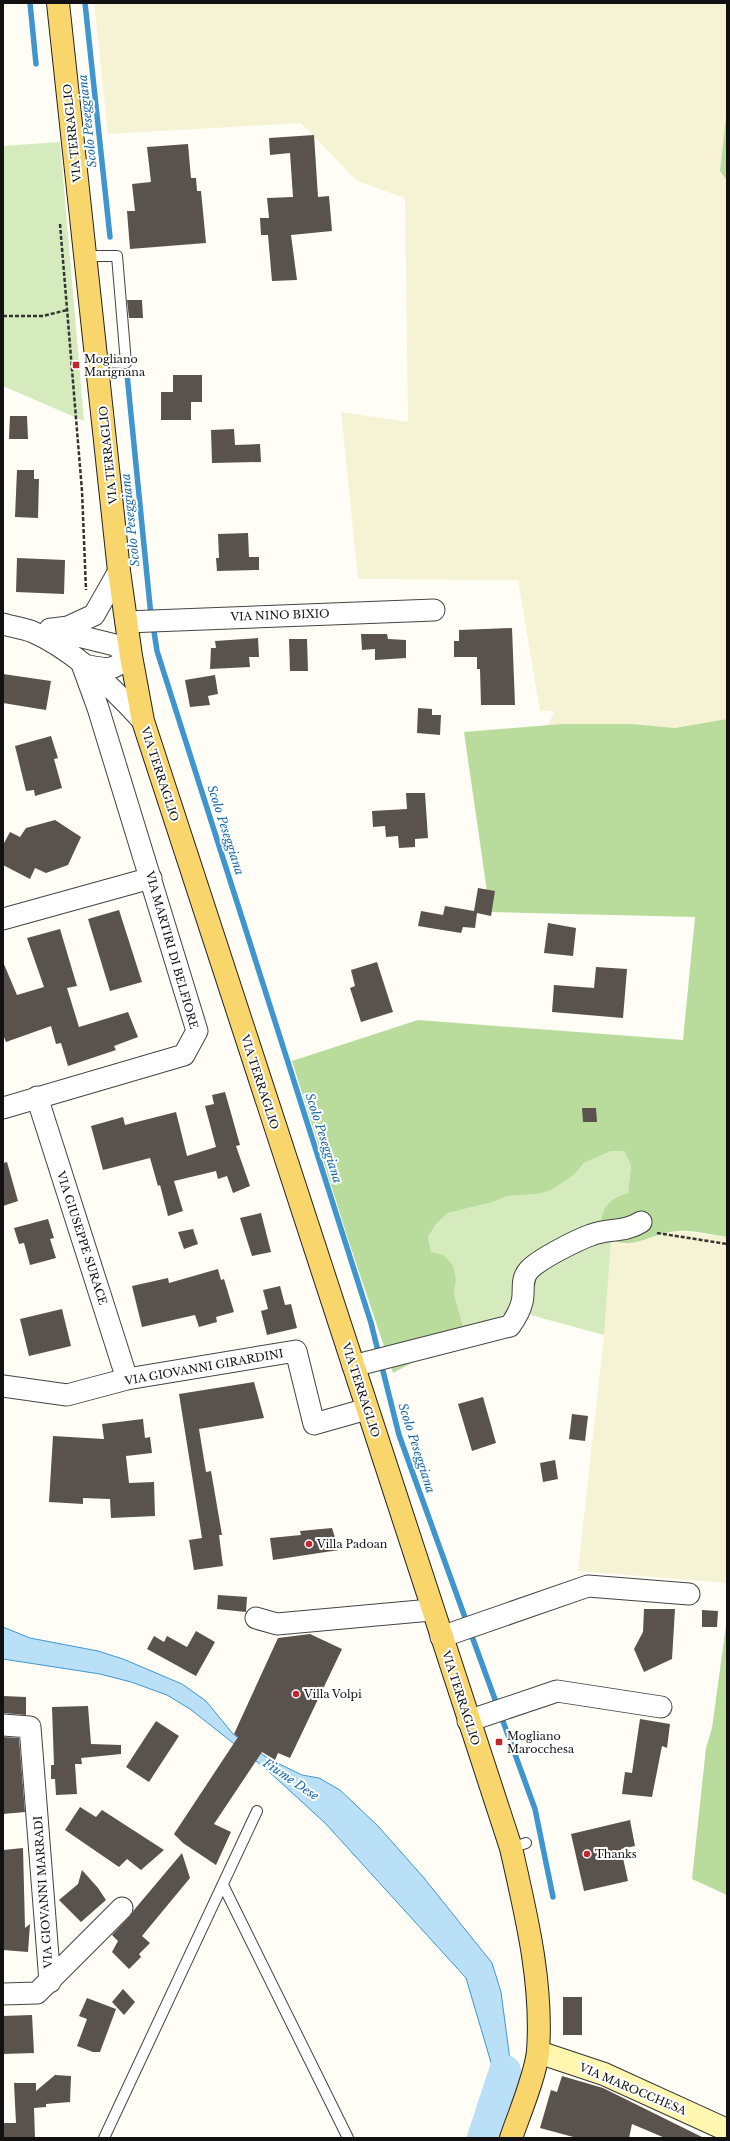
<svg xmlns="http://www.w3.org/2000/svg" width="730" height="2141" viewBox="0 0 730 2141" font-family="'Libre Baskerville',serif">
  <rect width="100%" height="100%" fill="#fffdf5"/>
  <path fill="#f6f3d4" d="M94,3H727V107L720,171L727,181V719L675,728L632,724H562L548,727L554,711H540L518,580L358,579L341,412L408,422L405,198L357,181L301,123L108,134Z
    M680,1231L727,1237V1583L578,1571L604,1335L611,1242L625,1244L638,1242L666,1233Z"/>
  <path fill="#d5ebbd" d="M60,142L84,421L3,386V146Z
    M611,1151H624L631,1165L628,1193C603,1201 602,1210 599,1234L611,1242L604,1335L512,1310L465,1334L454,1294L456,1280L444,1255L431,1252L428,1237L436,1224L448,1213L493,1202L507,1196L537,1194L575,1174L584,1163Z"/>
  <path fill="#b9dc9c" d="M727,107V181L720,171Z
    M727,719V1237C712,1235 693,1230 678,1231C645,1234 632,1255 599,1234C602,1210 603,1201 628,1193L631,1165L624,1151H611L584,1163L575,1174L551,1190L537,1194L507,1196L493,1202L448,1213L436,1224L428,1237L431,1252L444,1255L453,1266L456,1280L454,1294L465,1334L393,1373L348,1239L292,1061L418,1020L683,1040L695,917L490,912L464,732L562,724H632L675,728Z
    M727,1618V1895L692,1879L706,1748L712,1728Z"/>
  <path fill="#b9e0f7" stroke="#3f96cf" d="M3,1627L30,1638L98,1651L123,1659L182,1684L206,1701L233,1734L269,1759L302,1775L319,1778L340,1790L378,1826L424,1878L492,1963L501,1992L512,2075L499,2118L495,2076L466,1978L325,1823L266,1769L190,1709L167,1695L131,1682L100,1674L3,1659Z"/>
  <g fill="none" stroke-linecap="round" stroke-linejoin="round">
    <path stroke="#3f96cf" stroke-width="5.5" d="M30,3L36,64
      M85,3L110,237
      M127,374L151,616
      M153,625L157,651L371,1323L399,1435L467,1623
      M470,1631L535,1809L553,1897"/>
    <path stroke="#b9e0f7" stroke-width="32" d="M483,2138L505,2071"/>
  </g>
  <path fill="#5a524d" d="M314,135L318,197L329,196L332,231L291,235L297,280L272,281L268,235H261L260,218H269L267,198L293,197L290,153L270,155L269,138Z
    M188,144L191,178H196L197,191H201L206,243L130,249L127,211H135L132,184L151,182L147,147Z
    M127,300H142L143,318H129Z
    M173,375H202V402H191V420H161V392H173Z
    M10,416H27L28,439H9Z
    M234,429L235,445L260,444L261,462L212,463L211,430Z
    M17,470H34V479H39L38,518L15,517Z
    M248,533L249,557H259V570L217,571L216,558H219L218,534Z
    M17,558L65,560L64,594L16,592Z
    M512,628L515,705H481L480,669H477V657H454V641H459V630Z
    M361,634H387L388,639L406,640V658L375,660V649L362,650Z
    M258,638L259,657H249L250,667L210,669L211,648H216L215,641Z
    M289,639H307L308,671H290Z
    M3,674L51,681L46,710L3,703Z
    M215,675L218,694L208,696L210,705L190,707L185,680Z
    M418,708L432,709V715H441L440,735L417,733Z
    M51,736L58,758L54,759L62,788L35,796L34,790L26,791L15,746Z
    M406,793H425L428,838L415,839V847L399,848L398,836L386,837L385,826L373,827L372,811L407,809Z
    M55,820L81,837L68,865L46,873L35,868L30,879L3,865V845L10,832L20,837L26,828Z
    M478,888L495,891L491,916L477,913L475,928L463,927L461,933L418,926L421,911L443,915L445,906L474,911Z
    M119,910L142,982L110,991L88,919Z
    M548,923L576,928L573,956L544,953Z
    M60,929L77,986L67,988L79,1027L128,1012L138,1037L114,1046L116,1050L68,1066L61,1043L56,1044L51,1026L6,1042L3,1035V962L17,995L44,987L27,938Z
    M377,962L393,1012L361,1022L350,988L355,986L351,970Z
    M596,967L627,969L623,1018L552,1012L554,985L594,988Z
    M225,1092L240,1145L236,1146L250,1186L233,1193L227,1176L218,1179L216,1171L174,1181L183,1211L168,1216L160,1185L158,1186L150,1158L103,1170L91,1126L123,1117L125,1125L176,1112L187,1156L216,1147L205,1106L214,1104L212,1095Z
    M582,1108H596L597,1122H583Z
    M7,1162L18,1201L3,1206V1163Z
    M261,1213L271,1252L252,1256L240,1218Z
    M48,1219L54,1238L50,1239L56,1258L30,1265L24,1243L19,1244L14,1228Z
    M193,1229L198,1244L184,1249L178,1232Z
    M218,1269L221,1280L224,1279L234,1312L216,1317L217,1322L199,1327L195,1315L142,1327L132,1286L168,1278L169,1283Z
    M280,1286L285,1305L291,1304L297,1328L267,1335L261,1311L268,1309L263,1290Z
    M62,1309L71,1346L29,1356L20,1319Z
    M254,1382L264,1418L199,1429L206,1472L211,1471L222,1535H219L223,1566L194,1570L189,1540L202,1538L179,1394Z
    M483,1397L496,1443L472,1451L458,1404Z
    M572,1414L588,1416L585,1441L569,1439Z
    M143,1419L145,1438L150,1437L152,1453L126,1456L129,1483L154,1482L155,1516L111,1518L110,1499L83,1498V1504L49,1502L53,1436L104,1439L102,1424Z
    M555,1460L558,1479L543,1482L540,1463Z
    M332,1528L339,1550L273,1560L270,1538L301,1535L300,1531Z
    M218,1595L247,1597L246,1612L217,1609Z
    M644,1609H675L672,1659L644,1672L634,1649L643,1632Z
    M702,1610L718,1611L717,1627H702Z
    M196,1631L215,1642L196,1676L147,1649L154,1636L164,1642L167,1636L187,1647Z
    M310,1634L342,1649L290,1758L278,1753L275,1760L262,1752L214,1824L231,1832L216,1865L183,1843L174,1834L238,1737L234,1734L278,1638Z
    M3,1696L26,1697V1715L3,1713Z
    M88,1706L91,1744L121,1745V1754L81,1758L82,1764H75L77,1794L56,1795L55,1779H51V1765H54L52,1707Z
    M640,1719L670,1724L667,1748L662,1746L652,1797L622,1794L625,1772L632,1773Z
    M156,1721L179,1736L149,1782L126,1767Z
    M3,1737L19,1738L25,1812L3,1814Z
    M80,1807L96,1817L102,1810L164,1850L141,1870L127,1859L119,1867L65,1830Z
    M630,1820L635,1846L621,1849L628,1881L584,1891L571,1834Z
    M23,1848L25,1928L30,1924L28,1952L3,1950V1850Z
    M182,1853L190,1878L142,1936L150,1943L139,1954L141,1957L129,1969L112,1952L118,1941L112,1935L130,1916L134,1910Z
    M82,1870L98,1888L106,1900L81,1922L59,1900L78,1884Z
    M123,1989L135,2002L124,2015L112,2002Z
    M563,1997H582V2035H563Z
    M87,1998L116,2009L100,2052H93L77,2046L87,2019L79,2016Z
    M32,2015L34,2053L3,2054V2016Z
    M55,2075L71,2076L70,2102L46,2104V2107L34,2108L35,2138H3V2123H16L14,2083H36V2091Z
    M562,2076L603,2088L704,2138H665L632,2124L629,2138H577L540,2128L551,2090L557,2092Z"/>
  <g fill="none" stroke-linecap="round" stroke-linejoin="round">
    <defs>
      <path id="lane" d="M86,256H117L126,363L98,362
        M511,1848L526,1843
        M223,1885L348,2138
        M104,2138L257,1811"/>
      <path id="street" d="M126,622L434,610
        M3,624C13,627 24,628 33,632C74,650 113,688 143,721
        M50,629L115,645L131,656C110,672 109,670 84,665
        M53,629L68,627L94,615L119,571
        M3,919L151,878
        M37,1097L127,1379
        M3,1108L184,1055L197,1031L98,708L82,664
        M353,1366L510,1326C515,1319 520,1311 522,1302C525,1291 520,1280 529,1270C539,1259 577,1240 591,1235C608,1228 624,1233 641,1222
        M3,1386L67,1395L127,1379L296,1351L314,1424L367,1409
        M256,1618L277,1624L431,1610
        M441,1637L588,1586L689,1594
        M468,1721L557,1691L661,1707
        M3,1725L30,1727L50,1982
        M3,1994L37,1993L122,1908"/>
      <path id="secondary" d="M538,2052L604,2074L727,2130"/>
      <path id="primary" d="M58,3L119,571L131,656L143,721L511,1848C526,1914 543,1983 538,2051C536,2074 519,2115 511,2138"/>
    </defs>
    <use href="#lane" stroke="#444" stroke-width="12"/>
    <use href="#street" stroke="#444" stroke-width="23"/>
    <use href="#secondary" stroke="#333" stroke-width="24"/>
    <use href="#primary" stroke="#222" stroke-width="24"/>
    <path stroke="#333" stroke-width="2.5" stroke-dasharray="4 2" stroke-linecap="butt" d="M60,224L82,491L86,590
      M3,316H43L67,310
      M657,1233L727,1244"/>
    <use href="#lane" stroke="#fff" stroke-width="10"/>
    <use href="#street" stroke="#fff" stroke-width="21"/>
    <use href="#secondary" stroke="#fff6b0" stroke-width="22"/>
    <use href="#primary" stroke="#f9d66b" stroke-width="22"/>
  </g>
  <g fill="#c4262e" stroke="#fff" stroke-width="1.5">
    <rect x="72" y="361" width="8" height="8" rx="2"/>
    <circle cx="309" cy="1544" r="4"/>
    <circle cx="296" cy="1694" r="4"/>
    <rect x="495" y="1738" width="8" height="8" rx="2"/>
    <circle cx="587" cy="1854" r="4"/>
  </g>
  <g text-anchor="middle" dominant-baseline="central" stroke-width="4" stroke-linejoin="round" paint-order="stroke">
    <g font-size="11" fill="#111" stroke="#fff">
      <text transform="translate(72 133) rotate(-96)">VIA TERRAGLIO</text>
      <text transform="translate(108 455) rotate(-96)">VIA TERRAGLIO</text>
      <text transform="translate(280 615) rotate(-2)">VIA NINO BIXIO</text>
      <text transform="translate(160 774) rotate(72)">VIA TERRAGLIO</text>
      <text transform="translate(172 950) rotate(74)">VIA MARTIRI DI BELFIORE</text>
      <text transform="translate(260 1082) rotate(72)">VIA TERRAGLIO</text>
      <text transform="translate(82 1238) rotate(72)">VIA GIUSEPPE SURACE</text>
      <text transform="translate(204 1367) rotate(-10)">VIA GIOVANNI GIRARDINI</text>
      <text transform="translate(361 1390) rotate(72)">VIA TERRAGLIO</text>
      <text transform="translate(461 1698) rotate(72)">VIA TERRAGLIO</text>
      <text transform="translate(43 1892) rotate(-94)">VIA GIOVANNI MARRADI</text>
      <text transform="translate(633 2089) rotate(23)">VIA MAROCCHESA</text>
    </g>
    <g font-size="11" fill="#111" stroke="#fff" text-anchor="start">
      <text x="84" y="359">Mogliano<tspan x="84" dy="13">Marignana</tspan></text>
      <text x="317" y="1544">Villa Padoan</text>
      <text x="304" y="1694">Villa Volpi</text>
      <text x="507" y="1736">Mogliano<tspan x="507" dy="13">Marocchesa</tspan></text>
      <text x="595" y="1854">Thanks</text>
    </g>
    <g font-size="12" font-style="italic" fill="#1768a6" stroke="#fff">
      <text transform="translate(87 121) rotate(-96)">Scolo Peseggiana</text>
      <text transform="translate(130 520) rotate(-96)">Scolo Peseggiana</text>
      <text transform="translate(226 830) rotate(72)">Scolo Peseggiana</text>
      <text transform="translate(324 1138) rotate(72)">Scolo Peseggiana</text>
      <text transform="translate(417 1448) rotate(72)">Scolo Peseggiana</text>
      <text transform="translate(291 1779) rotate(34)">Fiume Dese</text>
    </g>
  </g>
  <rect width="730" height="2141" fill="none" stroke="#111111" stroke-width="8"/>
</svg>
